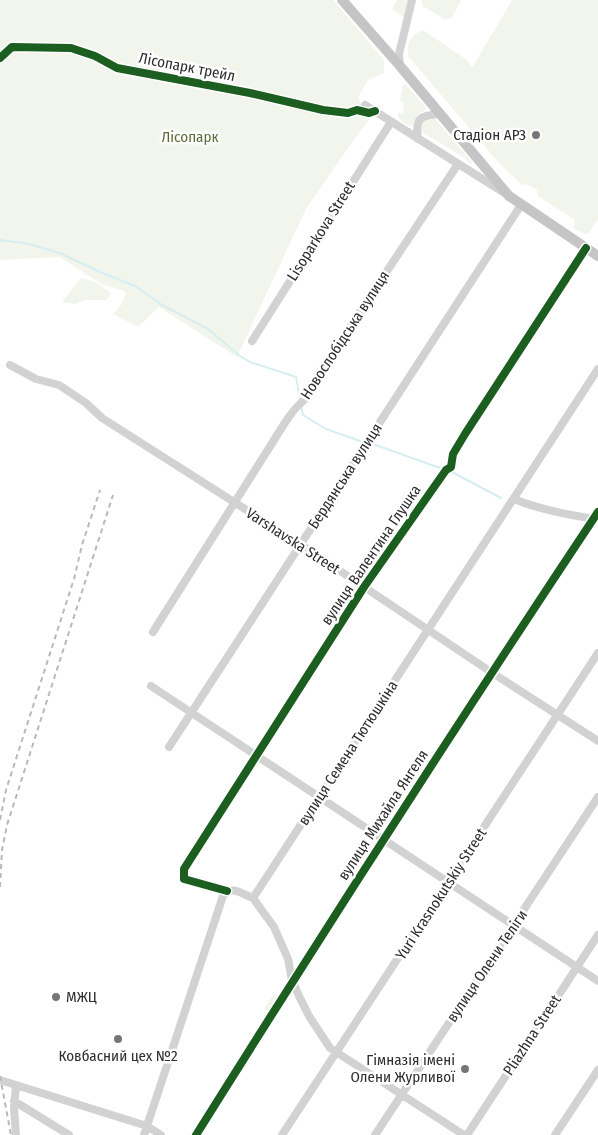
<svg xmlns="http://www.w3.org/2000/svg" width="598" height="1135" viewBox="0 0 598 1135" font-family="'Fira Sans Condensed',sans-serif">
  <rect width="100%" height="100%" fill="#fff"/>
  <path fill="#f2f5eb" d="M0,0H333L384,60V73L368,80L358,97L368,121L350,145L306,209L237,357L159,307L138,327L113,314L121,305L127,292L101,284L60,257L0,260Z
    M397,0H409L405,18L392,9Z
    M421,0H461L452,18L444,19L423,6Z
    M512,0H598V219L589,233L586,234L576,230L573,227L575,220L538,196L537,190L527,184L522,185L500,164L408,56C407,42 410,36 423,30L467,60L472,68Z
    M405,84L427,109L418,115L412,127C406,123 397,121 398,113L402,114L404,107L402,101H400L403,85Z
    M433,117L435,119L473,163L470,164L466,159L422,132L420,129L422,120Z
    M81,278C95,281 102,285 111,294L106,300H84L76,304L62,302Z
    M274,994L279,997L269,1012L264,1009Z"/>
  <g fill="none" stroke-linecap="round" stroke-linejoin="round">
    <path stroke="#d6eef2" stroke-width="2" d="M0,240L30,244L62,254L100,272L135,286L162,305L208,329L240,356L250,362L296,377L300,399
      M301,407L303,415L326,429L363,442
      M370,443L443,469
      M450,471L501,498"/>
    <path stroke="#d2d2d2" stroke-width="8" d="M400,66L399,54L412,0
      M365,105L503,192
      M418,139C415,118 420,115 440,114
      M252,341L391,122
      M10,365L36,379L59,385L86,403L102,418L300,544L491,672L598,741
      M514,499C540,510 568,515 596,519
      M153,632L286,421C290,416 294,409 299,405C307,397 312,393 314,381L458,164
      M151,686L598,981
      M169,747L521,205
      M227,891L184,879V869L364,587L446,470L451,467L453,454L465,434L586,248
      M253,898L598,369
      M253,898L274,927L288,959L292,980L299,996L309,1016L330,1048L464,1135
      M0,1080L147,1126L161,1135
      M16,1085L14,1108L16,1135
      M14,1101L69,1135
      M144,1135L223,896C232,884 243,895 253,898
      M196,1135C327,926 461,718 598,512
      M282,1135L598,653
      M375,1135L598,797
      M467,1135L598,935
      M555,1135L598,1070"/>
    <path stroke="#c5c5c5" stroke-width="10" d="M342,0L400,66L509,196L598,256"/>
    <path stroke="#b9b9b9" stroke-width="2" stroke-dasharray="5 4" stroke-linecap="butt" d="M0,820L6,790L74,579L82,545L100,490
      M0,887L2,850L7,825L113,495
      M0,1076L11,1135"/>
    <defs>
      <path id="cycleway" d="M0,58L12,47L71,48L95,56L117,68L250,93L323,110L348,113L357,110L369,113L375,111
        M227,891L184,879V869L364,587L446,470L451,467L453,454L465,434L586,248
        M196,1135C327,926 461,718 598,512"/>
    </defs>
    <use href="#cycleway" stroke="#fff" stroke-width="11"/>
    <use href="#cycleway" stroke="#1b5e20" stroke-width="8"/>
  </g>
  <g fill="#767676" stroke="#fff" stroke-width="2">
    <circle cx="536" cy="135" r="5"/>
    <circle cx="56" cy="997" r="5"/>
    <circle cx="118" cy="1039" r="5"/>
    <circle cx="465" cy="1069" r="5"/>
  </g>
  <g text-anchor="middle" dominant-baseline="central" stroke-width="5" stroke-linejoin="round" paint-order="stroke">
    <g font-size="15" fill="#2d2d2d" stroke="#fff">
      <text transform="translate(187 67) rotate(11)">Лісопарк трейл</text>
      <text transform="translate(321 231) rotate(-58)">Lisoparkova Street</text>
      <text transform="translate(345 335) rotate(-57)">Новослобідська вулиця</text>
      <text transform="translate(345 476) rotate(-57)">Бердянська вулиця</text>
      <text transform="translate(293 541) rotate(33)">Varshavska Street</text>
      <text transform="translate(371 555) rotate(-56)">вулиця Валентина Глушка</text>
      <text transform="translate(348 753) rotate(-57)">вулиця Семена Тютюшкіна</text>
      <text transform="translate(383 815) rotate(-57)">вулиця Михайла Янгеля</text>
      <text transform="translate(441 894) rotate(-57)">Yuri Krasnokutskiy Street</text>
      <text transform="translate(487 966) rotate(-56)">вулиця Олени Теліги</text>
      <text transform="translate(532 1035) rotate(-57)">Pliazhna Street</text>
    </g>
    <g font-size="15" fill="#2d2d2d" stroke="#fff" text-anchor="end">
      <text x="526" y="135">Стадіон АРЗ</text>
      <text x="66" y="997" text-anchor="start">МЖЦ</text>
      <text x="118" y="1056" text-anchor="middle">Ковбасний цех №2</text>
      <text x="455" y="1060">Гімназія імені<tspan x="455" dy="17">Олени Журливої</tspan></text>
    </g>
    <g font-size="15" fill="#5b6b39" stroke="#fff">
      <text x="190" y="137">Лісопарк</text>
    </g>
  </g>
</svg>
